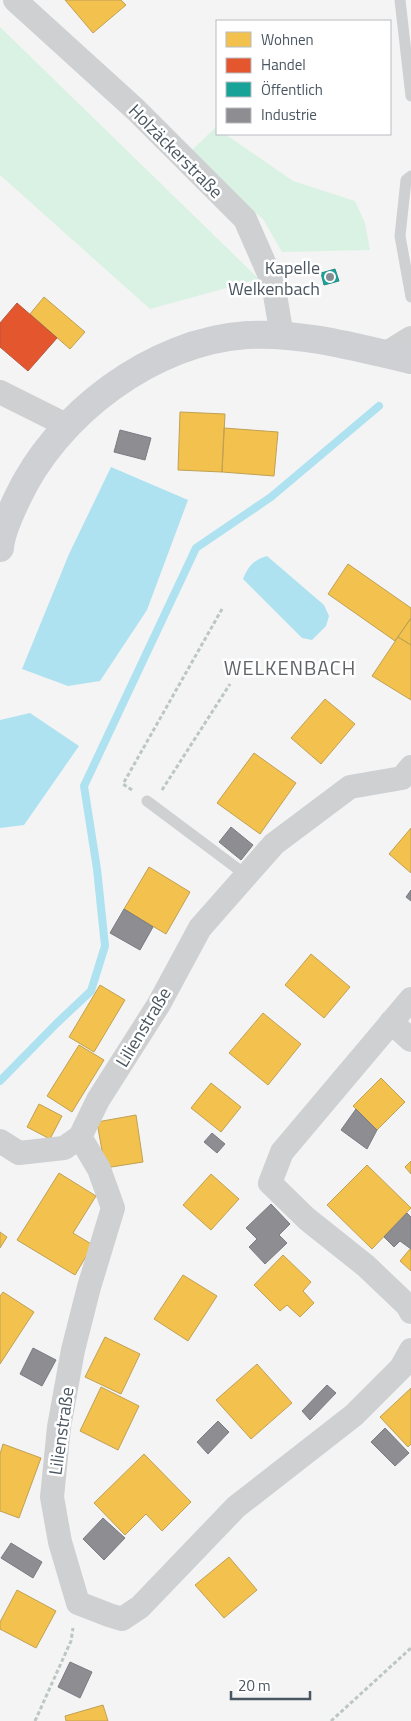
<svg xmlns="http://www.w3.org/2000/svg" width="411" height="1721" viewBox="0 0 411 1721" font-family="'Titillium Web',sans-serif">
  <rect width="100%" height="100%" fill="#f4f4f4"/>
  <path fill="#d9f2e3" d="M0,27L259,279L150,309L0,175Z
    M216,127L217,129V134H225L293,181L355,201L365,223L370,250L282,252L263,219L203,169L192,150Z"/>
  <path fill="#aee2f0" d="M111,467L188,500L147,610L100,681L68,686L22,669L69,554Z
    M267,556L324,605L329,616L326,626L312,640L302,638L243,579C248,567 253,560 267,556Z
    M30,713L79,746L24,825L0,828V720Z"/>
  <path fill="#f2c14e" stroke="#c0a154" d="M65,0H121L126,5L93,33Z
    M44,297L85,332L70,349L30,314Z
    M180,412L225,414L222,472L178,470Z
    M224,428L278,432L274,476L222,472Z
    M348,564L411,608V618L395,641L328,594Z
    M411,618V645L398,637Z
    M398,637L411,645V700L372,676Z
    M325,699L355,724L321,764L291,738Z
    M254,753L296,783L260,834L217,803Z
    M411,828V873L389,854Z
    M149,867L190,892L166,934L124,909Z
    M311,954L350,987L324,1018L285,985Z
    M100,985L125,1000L94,1052L69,1037Z
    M263,1013L301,1044L268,1085L229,1053Z
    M79,1045L104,1060L72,1112L47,1096Z
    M381,1078L405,1102L377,1130L353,1106Z
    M211,1083L241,1107L221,1132L191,1108Z
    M39,1104L62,1116L50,1139L27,1127Z
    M136,1115L143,1162L105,1168L97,1122Z
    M411,1161V1174L405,1167Z
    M367,1165L411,1208L372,1249L327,1205Z
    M59,1173L96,1196L73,1233L93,1245L75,1275L17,1240Z
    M211,1174L239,1199L211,1230L183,1205Z
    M0,1232L7,1237L0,1248Z
    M410,1249H411V1271L400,1261Z
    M283,1255L311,1282L303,1291L314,1303L300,1317L287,1305L280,1311L254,1285Z
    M183,1275L217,1296L188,1341L154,1319Z
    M3,1292L34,1312L0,1364V1296Z
    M105,1337L140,1354L121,1394L85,1377Z
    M257,1364L292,1403L251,1439L216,1400Z
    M101,1387L139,1406L118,1450L80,1431Z
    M411,1388V1444L408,1447L380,1417Z
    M3,1444L41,1458L19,1518L0,1511V1454Z
    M144,1454L191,1502L162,1531L146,1514L125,1535L94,1503Z
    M229,1557L257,1590L224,1618L195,1585Z
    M17,1590L56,1611L36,1648L0,1629V1622Z
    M103,1705L108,1721H66L65,1716Z"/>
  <path fill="#e4572e" stroke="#b6573d" d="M17,303L57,338L28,371L0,347V323Z"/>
  <path fill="#17a398" stroke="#268c88" d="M335,269L339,281L324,285L321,273Z"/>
  <path fill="#8d8d92" stroke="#797c83" d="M120,430L151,438L145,460L114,452Z
    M231,827L253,845L241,860L219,842Z
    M411,890V901L406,897Z
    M124,909L153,927L140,950L110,933Z
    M356,1109L377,1130L367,1149L341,1130Z
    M212,1133L225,1144L217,1153L204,1142Z
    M271,1204L290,1224L279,1235L287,1243L265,1264L249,1247L257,1239L246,1228Z
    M407,1213L411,1217V1249L400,1241L394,1247L384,1237Z
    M33,1348L56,1360L42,1386L20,1374Z
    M327,1385L336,1393L310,1420L302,1411Z
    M218,1421L229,1432L208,1454L197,1442Z
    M385,1428L409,1453L395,1466L371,1442Z
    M103,1518L125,1538L104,1560L83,1539Z
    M11,1543L42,1562L33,1578L1,1558Z
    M70,1662L92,1672L80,1698L58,1687Z"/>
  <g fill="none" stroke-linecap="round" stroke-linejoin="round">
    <path stroke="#aee2f0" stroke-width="8" d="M0,1081L57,1023L91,991L105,946L97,869L84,786L196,548L271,497L379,406"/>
    <path stroke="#bcc7c4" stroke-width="3" stroke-dasharray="4 2.5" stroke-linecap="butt" d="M132,790L123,784L222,609
      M162,790L230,684
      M35,1721L71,1641L73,1628
      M331,1721L411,1648"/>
    <path stroke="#ced0d2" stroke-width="11" d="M400,0L411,96
      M411,176L406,180L400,236L411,297
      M147,801L246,875"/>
    <path stroke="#ced0d2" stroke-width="24" d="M15,0L136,110L245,219L273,283L282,336
      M385,354L411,338
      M0,392L68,426
      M411,767L402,778L350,787L274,844L200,928L159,1004L98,1100L80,1137L99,1169L113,1208L89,1287L73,1350L59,1427L52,1497L60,1542L78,1603L109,1615L122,1619L140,1607L236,1507L354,1415L401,1368L411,1350
      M411,999L282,1152L270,1183L307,1219L366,1266L407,1305L411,1312
      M391,1022L411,1040
      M0,1141L19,1153L64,1148L80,1137"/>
    <path stroke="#ced0d4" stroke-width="28" d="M0,548C1,532 10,514 17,499C56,414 153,341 247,335C303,332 358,348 411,360"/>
  </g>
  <circle fill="#868d94" stroke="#fff" stroke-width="2" cx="330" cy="277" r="5"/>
  <g text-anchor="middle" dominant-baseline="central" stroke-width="5" stroke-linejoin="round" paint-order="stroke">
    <g font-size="18" fill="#4a5661" stroke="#fff">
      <text transform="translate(176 151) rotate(45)">Holzäckerstraße</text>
      <text transform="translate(143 1027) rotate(-59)">Lilienstraße</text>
      <text transform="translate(61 1431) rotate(-82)">Lilienstraße</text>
    </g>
    <g font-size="18" fill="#4a5661" stroke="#fff" text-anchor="end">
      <text x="320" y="267">Kapelle<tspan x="320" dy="21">Welkenbach</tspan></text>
    </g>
    <g font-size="20" letter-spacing="1" fill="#5f6368" stroke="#fff">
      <text x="290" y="667">WELKENBACH</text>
    </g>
  </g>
  <rect x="216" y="20" width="175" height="115" fill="#ffffff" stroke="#b7bbc0"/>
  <rect x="226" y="32" width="25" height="15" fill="#f2c14e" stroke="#b7bbc0"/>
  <text x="261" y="45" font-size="15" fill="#4a5661">Wohnen</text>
  <rect x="226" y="58" width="25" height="15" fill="#e4572e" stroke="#b7bbc0"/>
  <text x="261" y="70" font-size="15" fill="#4a5661">Handel</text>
  <rect x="226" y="82" width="25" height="15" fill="#17a398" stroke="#b7bbc0"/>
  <text x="261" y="95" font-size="15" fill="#4a5661">Öffentlich</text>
  <rect x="226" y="108" width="25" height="15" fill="#8d8d92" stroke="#b7bbc0"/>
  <text x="261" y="120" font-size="15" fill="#4a5661">Industrie</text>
  <path d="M231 1691v8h79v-8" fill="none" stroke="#4a5661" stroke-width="2.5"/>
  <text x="238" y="1691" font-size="15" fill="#4a5661" stroke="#ffffff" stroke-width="4" paint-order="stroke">20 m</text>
</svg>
